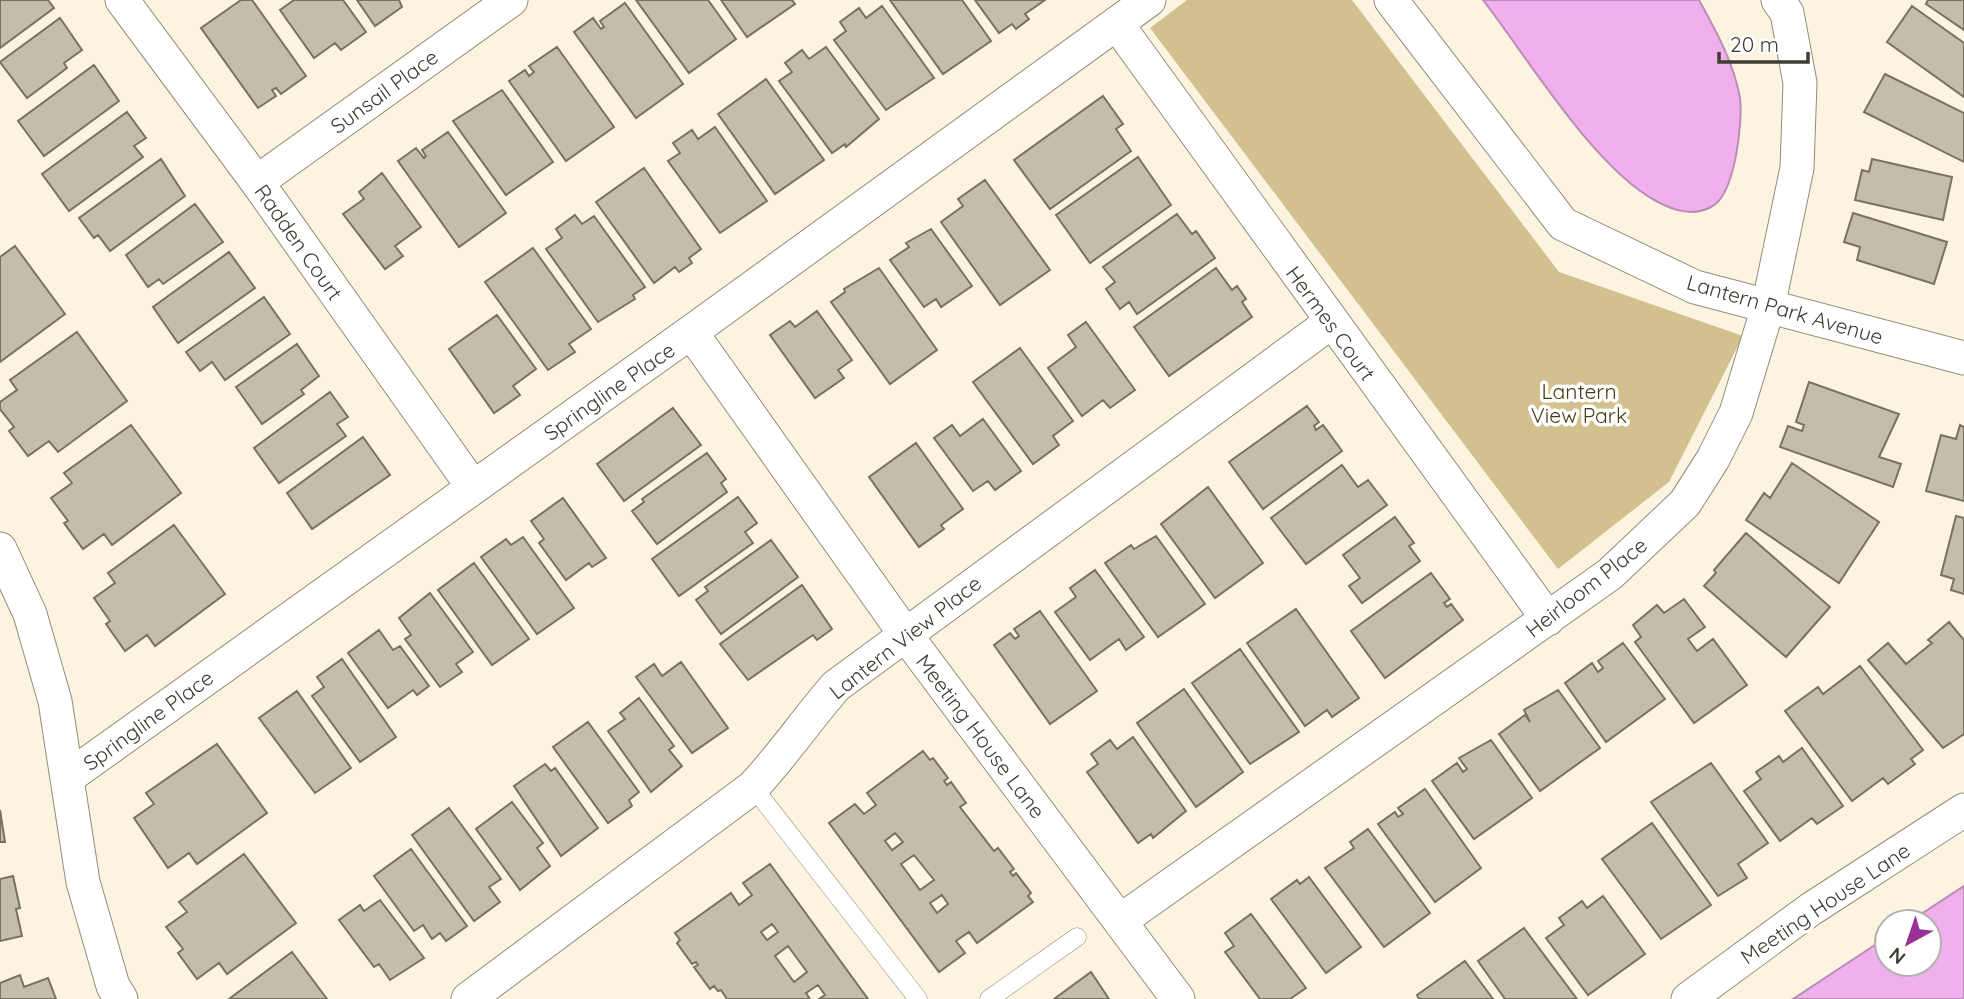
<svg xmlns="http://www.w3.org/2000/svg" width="1964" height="999" viewBox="0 0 1964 999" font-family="Quicksand,sans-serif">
  <rect width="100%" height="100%" fill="#fcf4e0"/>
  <path fill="#d2c08e" d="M1187,0H1352L1559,272L1743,336L1669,482L1558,569L1150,28Z"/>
  <path fill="#f0b0ed" stroke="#bb8db6" stroke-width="2" d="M1483,0H1699C1716,31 1734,63 1740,98C1743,122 1735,196 1711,207C1692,217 1673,210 1656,201C1593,167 1528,58 1483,0Z
    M1964,886V999H1793L1887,937V964H1929V922H1909Z"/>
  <path fill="#c4bda9" stroke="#797260" stroke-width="2" fill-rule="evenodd" d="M0,0H48L54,8L0,48Z
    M241,0H252L306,76L281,94L276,88L272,90L276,96L258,108L201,28Z
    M294,0H343L366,32L341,50L335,43L314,58L280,10Z
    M357,0H399L402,7L375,26Z
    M636,0H708L736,39L689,73Z
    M721,0H792L795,4L747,37Z
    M890,0H962L991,41L943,74Z
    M975,0H1045L1025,14L1029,19L1016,29L1012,24L999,33Z
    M1928,0H1964V30L1926,4Z
    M625,3L683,84L636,118L574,32L593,18L601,29L604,27L600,21Z
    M882,6L934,78L886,110L834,40L846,31L840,22L859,8L866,18Z
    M1912,6L1964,43V97L1887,42Z
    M60,18L82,50L64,63L67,68L27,98L0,62Z
    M557,47L614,127L566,161L509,81L525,70L529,76L534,72L529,66Z
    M826,47L879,119L846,147L845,144L832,153L779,81L792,72L785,63L802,50L809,59Z
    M94,65L119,101L44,156L18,121Z
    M1885,74L1964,113V162L1864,112Z
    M766,79L824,160L775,194L718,114Z
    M502,90L553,162L506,195L453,121Z
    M1103,96L1123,124L1116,129L1131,151L1050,209L1014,160Z
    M127,112L146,138L134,146L143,157L69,211L42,174Z
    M715,127L767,201L720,233L668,161L680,153L673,143L692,130L698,139Z
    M448,132L506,213L459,247L398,161L416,148L424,158L426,156L422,150Z
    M1138,157L1171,205L1090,263L1056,215Z
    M161,159L185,196L110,251L98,235L94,238L79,218Z
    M1872,159L1952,177L1943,220L1855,200L1862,170L1869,172Z
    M644,168L701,249L689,258L692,263L679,272L675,267L654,283L596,202Z
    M382,173L421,227L395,246L403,256L385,269L343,214L364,199L359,192Z
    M985,180L1050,270L1000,305L941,222L963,206L958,199Z
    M195,204L223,242L163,284L159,279L148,287L126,255Z
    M1853,213L1947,242L1934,284L1857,260L1860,247L1844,242Z
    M1177,214L1192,234L1196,231L1215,258L1137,314L1129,302L1120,309L1106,289L1115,282L1103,267Z
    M575,215L582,224L594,216L645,287L633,295L635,299L598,322L546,249L562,238L556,229Z
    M931,229L972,286L941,307L936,299L924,307L890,260L909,247L906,243Z
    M15,246L65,314L0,362V257Z
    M533,248L591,329L569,344L575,352L548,370L485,282Z
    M229,252L255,288L178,343L153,307Z
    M879,268L937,350L890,384L831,302L845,292L844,289Z
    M1216,268L1232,290L1237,286L1246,299L1242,302L1252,317L1169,376L1134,327Z
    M264,297L290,334L225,380L212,362L200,371L186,352Z
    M817,311L852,360L838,370L844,378L815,398L770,335L790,321L795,327Z
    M497,315L536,369L513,386L520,395L494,413L449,349Z
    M1086,322L1135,390L1110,408L1103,400L1082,416L1048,368L1076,347L1068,335Z
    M77,332L127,401L58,452L49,441L28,456L9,431L14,427L0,409V402L17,390L10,380Z
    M297,344L319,376L301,390L304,394L262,424L236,387Z
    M1020,348L1073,421L1053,436L1059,445L1033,464L973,382Z
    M1809,382L1899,414L1879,457L1901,464L1893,487L1780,447L1788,426L1802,431L1804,425L1796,422Z
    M330,392L348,417L337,424L346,436L279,483L254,448Z
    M1307,406L1319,422L1314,426L1316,430L1323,425L1342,451L1263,509L1229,462Z
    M673,408L701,445L624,501L597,464Z
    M983,419L1021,471L995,490L988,481L973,491L934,438L952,425L960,436Z
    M131,425L181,493L112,545L104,534L83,549L64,523L68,521L51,498L72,483L64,473Z
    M1960,425L1964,427V501L1926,491L1941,435L1956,439Z
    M363,437L390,475L312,529L287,493Z
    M916,443L963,509L941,525L944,529L919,547L869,477Z
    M707,453L726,479L721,483L727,492L657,544L632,511L644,502L642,499Z
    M1792,463L1879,522L1839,583L1746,520L1764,493L1770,498Z
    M1342,465L1358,487L1368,480L1387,505L1306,564L1271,518Z
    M1208,487L1263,563L1215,598L1161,524Z
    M738,497L757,523L745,532L753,543L679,596L652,559Z
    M563,498L606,558L592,567L589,563L566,580L539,543L544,539L531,521Z
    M1956,516L1964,518V594L1951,590L1954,579L1941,575Z
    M1395,517L1414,543L1409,546L1420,561L1362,603L1349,586L1360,578L1343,555Z
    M174,525L225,594L155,646L147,635L125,651L106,624L110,621L94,598L115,583L108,573Z
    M1746,533L1830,607L1786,657L1704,586L1716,573L1714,570Z
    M1156,536L1205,604L1158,637L1105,563L1131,545L1134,549Z
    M523,537L574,608L537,634L481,557L506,539L511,545Z
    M771,540L798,577L721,634L696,600L708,591L705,587Z
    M474,563L529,639L492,665L438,590Z
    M1095,570L1144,637L1126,650L1119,639L1090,660L1055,612L1076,597L1070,588Z
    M1431,573L1450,599L1444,603L1447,607L1451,604L1463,620L1385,678L1351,631Z
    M802,585L832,629L817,640L813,635L748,680L720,644Z
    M430,593L473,652L456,664L462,672L440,687L405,639L411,635L399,618Z
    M1684,599L1705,627L1688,639L1697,651L1713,639L1747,685L1694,723L1635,642L1641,637L1633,625L1657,605L1664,613Z
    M1296,609L1359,698L1332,717L1327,710L1305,726L1247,643Z
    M1040,611L1097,691L1050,724L994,645L1010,633L1015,639L1019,636L1014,629Z
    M1949,622L1964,640V734L1943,748L1868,660L1888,643L1906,664L1932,643L1928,640Z
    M379,630L393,650L400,646L429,686L417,695L413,690L388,708L348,653Z
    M1623,643L1665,699L1606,742L1565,683L1592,663L1598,672L1603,668L1598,661Z
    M1240,649L1299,732L1250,764L1192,683Z
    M342,659L396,737L360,762L312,696L324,687L317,677Z
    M681,662L728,728L692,753L636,677L654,664L662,676Z
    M1860,666L1923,750L1911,759L1915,764L1888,784L1883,778L1852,801L1785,711L1818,687L1823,694Z
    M1184,689L1243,772L1196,807L1137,723Z
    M1558,690L1600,748L1540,791L1499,734L1525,715L1530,722L1524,710Z
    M297,691L351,768L315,793L259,718Z
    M639,698L674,746L669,750L682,766L651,792L608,731L625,719L620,713Z
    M588,722L639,792L629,800L632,806L608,823L553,747Z
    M1133,737L1186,811L1153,838L1151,834L1138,843L1087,772L1098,764L1091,754L1110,740L1117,749Z
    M1491,740L1532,798L1474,839L1432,781L1457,763L1463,772L1467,769L1459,758Z
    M217,744L267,813L197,864L189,853L168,868L134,818L154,804L146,793Z
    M1802,748L1843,806L1817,824L1812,818L1780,841L1744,791L1761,779L1756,772L1779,756L1783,762Z
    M923,751L930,760L933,758L948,778L944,781L947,785L951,782L966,803L960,807L994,851L998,848L1014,869L1010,872L1013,876L1016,873L1031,893L1028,896L1033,902L977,943L969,932L956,941L965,953L939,972L829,823L855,804L864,814L876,805L867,793ZM895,833L903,842L892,850L885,841ZM914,855L934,880L920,890L901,864ZM942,895L948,904L937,913L930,903Z
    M1711,763L1768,843L1738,864L1747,878L1718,896L1651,802Z
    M545,764L551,771L555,768L598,828L561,856L514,786Z
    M1425,789L1481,868L1435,902L1378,824L1395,812L1398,817L1403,814L1398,808Z
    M512,802L543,843L537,848L550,866L520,890L476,829Z
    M449,808L501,879L489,887L500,902L474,921L412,835Z
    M0,810L5,842H0Z
    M1652,823L1711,905L1661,939L1602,859Z
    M1368,829L1430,913L1384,947L1325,868L1354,848L1350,842Z
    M411,849L467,926L446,941L440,933L432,939L423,925L414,931L374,876Z
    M244,854L296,923L227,974L219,963L197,979L178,953L183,949L166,927L187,912L179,902Z
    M770,864L868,999H819L825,995L818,985L806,993L810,999H727L721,990L718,991L714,986L710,989L694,967L698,965L696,962L692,964L677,943L680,940L675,933L731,893L739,905L752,895L743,883ZM772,924L778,932L767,940L761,932ZM788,946L807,972L794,982L775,956Z
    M13,876L20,908L16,909L22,936L0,941V879Z
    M1309,877L1361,947L1326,973L1271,899L1297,880L1300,884Z
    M1603,896L1645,954L1588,995L1546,938L1564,925L1559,918L1582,901L1587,908Z
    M380,900L424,958L390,980L379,964L374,967L339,920L360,905L364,911Z
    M1251,914L1306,988L1290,999H1260L1225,952L1234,946L1225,933Z
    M1524,928L1577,999H1505L1478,961Z
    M292,952L327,999H229Z
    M1465,961L1493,999H1419L1417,995Z
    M1091,972L1109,999H1054Z
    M20,975L24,987L48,978L56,999H0V983Z"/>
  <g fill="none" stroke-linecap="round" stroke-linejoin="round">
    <defs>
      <path id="lane" d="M753,787L918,999
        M989,999L1077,937"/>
      <path id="street" d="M122,0L257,182L473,487
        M1391,0L1563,224L1695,287L1964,358
        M1117,24L1548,619
        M257,182L511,0
        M691,332L905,634L1178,999
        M0,549L30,614L55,701L83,882L113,986L121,999
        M67,778L691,332L1149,0
        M1120,921L1610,574L1685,503L1713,459L1736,413L1768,307L1797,168L1800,83L1787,13L1778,0
        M468,999L753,787C783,755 807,719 836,686L1330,323
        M1688,999L1811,909L1964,810"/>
    </defs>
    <use href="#lane" stroke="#938c79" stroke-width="19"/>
    <use href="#street" stroke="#938c79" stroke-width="35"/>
    <use href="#lane" stroke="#fff" stroke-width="18"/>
    <use href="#street" stroke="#fff" stroke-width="33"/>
  </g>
  <g text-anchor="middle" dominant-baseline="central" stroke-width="7" stroke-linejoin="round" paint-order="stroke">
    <g font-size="21" fill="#3f3c34" stroke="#fff">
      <text transform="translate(384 91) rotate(-36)">Sunsail Place</text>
      <text transform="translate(299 242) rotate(55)">Radden Court</text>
      <text transform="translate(1785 309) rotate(16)">Lantern Park Avenue</text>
      <text transform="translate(1331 323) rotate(54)">Hermes Court</text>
      <text transform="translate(609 391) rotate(-35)">Springline Place</text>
      <text transform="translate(1586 587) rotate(-38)">Heirloom Place</text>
      <text transform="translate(905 637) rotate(-38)">Lantern View Place</text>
      <text transform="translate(148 720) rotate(-36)">Springline Place</text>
      <text transform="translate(981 736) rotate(53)">Meeting House Lane</text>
      <text transform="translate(1825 903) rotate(-34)">Meeting House Lane</text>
    </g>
    <g font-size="21" fill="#483c18" stroke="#fff">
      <text x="1579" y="391">Lantern<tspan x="1579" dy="24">View Park</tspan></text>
    </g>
  </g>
  <g transform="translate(1908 943) rotate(220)"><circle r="33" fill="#ffffff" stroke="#b2b1ae" stroke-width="2"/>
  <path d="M0-5L12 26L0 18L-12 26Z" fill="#963196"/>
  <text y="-10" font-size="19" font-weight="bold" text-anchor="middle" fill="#3f3c34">N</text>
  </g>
  <path d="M1719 52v10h89v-10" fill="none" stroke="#3f3c34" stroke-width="3.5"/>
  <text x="1730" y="52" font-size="21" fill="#3f3c34" stroke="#ffffff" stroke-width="5" paint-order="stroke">20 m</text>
</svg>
